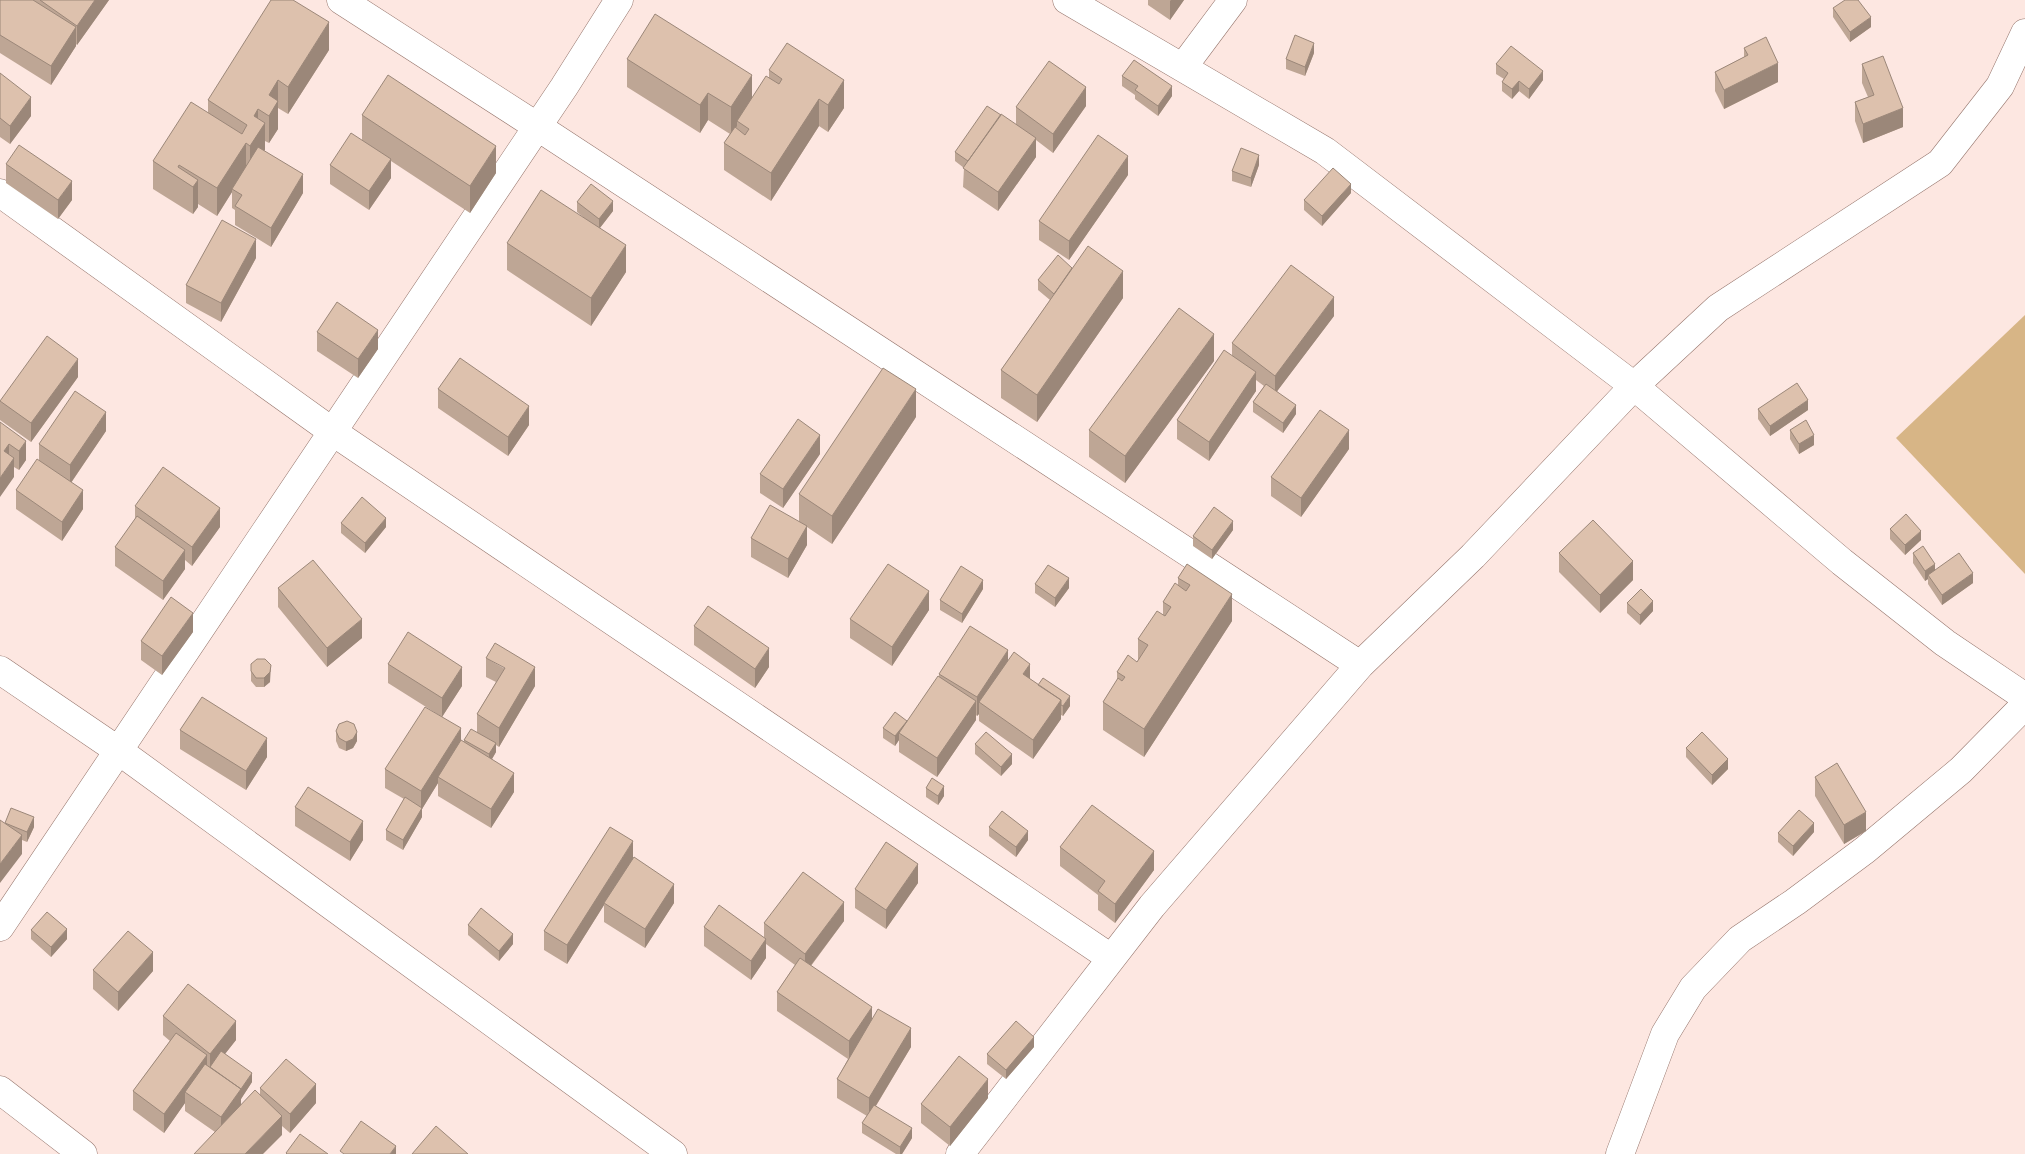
<svg xmlns="http://www.w3.org/2000/svg" width="2025" height="1154" viewBox="0 0 2025 1154" font-family="'Noto Sans',sans-serif">
  <rect width="100%" height="100%" fill="#fde7e1"/>
  <path fill="#d7b586" d="M2025,315V574L1896,438Z"/>
  <g fill="none" stroke-linecap="round" stroke-linejoin="round">
    <defs>
      <path id="minor" d="M341,0L538,127L1360,665
        M1067,0L1325,151L1634,386L1842,562L1945,643L2025,697
        M1183,67L1233,0
        M0,193L333,432L1111,958
        M0,670L119,751L673,1154
        M0,927L564,87L619,0
        M0,1090L83,1154
        M960,1154L1152,906L1360,665L1473,556L1634,386L1718,308L1940,163L2000,86L2025,33
        M1620,1154L1665,1034L1693,988L1740,939L1795,902L1865,850L1961,770L2025,705"/>
    </defs>
    <use href="#minor" stroke="#96766d" stroke-width="29"/>
    <use href="#minor" stroke="#fff" stroke-width="28"/>
  </g>
  <path fill="#bea695" d="M0,0H109L77,45L76,44V46L51,85L0,53Z
    M1148,0H1184L1170,20L1148,5Z
    M1833,8L1871,27L1850,42L1833,17Z
    M1744,48L1778,82L1724,109L1715,91V72L1744,57Z
    M329,50L288,114L278,108V129L269,143L265,141L264,151L303,193L271,247L235,225V210L232,208V192L217,216L198,204V207L193,214L153,189V161L208,112V100Z
    M1314,53L1305,76L1286,69V59Z
    M627,59L752,98L769,78V70L844,108L828,132L819,126L771,201L724,170V143L730,134L708,120L700,133L627,87Z
    M1496,64L1543,80L1529,99L1519,91L1512,99L1502,91V82L1504,79L1496,74Z
    M1862,64L1903,127L1863,143L1855,121V102L1868,97L1862,83Z
    M0,73L31,116L10,144L0,137Z
    M1122,76L1172,96L1158,116L1135,99V95L1122,86Z
    M1086,106L1053,153L1036,140V157L998,211L963,187L964,168L955,161V152L1001,115L1016,125V107Z
    M362,115L496,173L470,213L391,161V178L369,210L330,184V165L362,140Z
    M6,164L72,200L58,219L6,183Z
    M1259,165L1251,187L1232,181V171Z
    M1128,175L1069,260L1039,240V221Z
    M1351,193L1322,226L1304,210V200Z
    M577,202L613,211L600,228L626,272L591,326L507,270V243L583,217L577,212Z
    M256,258L221,322L186,303V285Z
    M1072,268L1123,298L1037,422L1001,398V370L1050,300L1038,290V280Z
    M1334,316L1277,391L1296,414L1283,433L1253,412V402L1264,386L1256,380V391L1209,461L1177,439V420L1232,356V343Z
    M317,332L378,349L358,378L317,351Z
    M1214,361L1125,483L1089,457V430Z
    M78,377L31,442L0,420V401Z
    M438,389L529,425L508,456L438,408Z
    M1758,409L1808,410L1770,436L1758,419Z
    M916,417L832,544L807,527V545L788,578L751,557V538L799,521V494Z
    M0,422L26,460L19,470L14,467V477Z
    M1790,430L1814,445L1799,454L1790,439Z
    M106,431L71,483L83,509L62,541L16,509V490L39,461V444Z
    M1349,449L1301,517L1271,496V477Z
    M820,454L783,508L760,493V474Z
    M135,506L220,527L192,566L185,560V569L163,600L115,566V547L135,520Z
    M341,523L386,527L365,553L341,533Z
    M1890,529L1921,540L1905,555L1890,539Z
    M1233,530L1212,559L1193,546V536Z
    M1559,553L1633,580L1600,613L1559,572Z
    M1913,553L1935,570L1973,583L1942,605L1928,584V579L1925,581L1913,563Z
    M1187,564L1232,621L1144,757L1103,730V702L1117,681V672L1137,662L1138,660V639L1163,615V602L1178,586V578Z
    M1035,584L1069,588L1055,607L1035,593Z
    M278,588L362,638L327,667L278,607Z
    M983,589L962,623L940,610V600Z
    M1627,603L1653,611L1640,625L1627,613Z
    M929,610L892,666L850,638V619Z
    M694,626L769,667L755,688L694,645Z
    M193,632L162,675L141,660V641Z
    M486,658L535,686L499,747L496,745V752L492,759L514,792L491,828L438,796V783L422,809V817L403,850L386,840V830L404,799L385,788V769L461,741H464V740L477,732V714L496,682L486,677Z
    M1008,661L1030,679L1070,706L1063,716L1061,715V719L1033,759L979,721V714L977,716L976,715V720L937,777L899,752V740L895,746L883,738V728L907,723L939,677V674Z
    M251,664L270,682L264,687H256L251,681Z
    M388,664L462,686L442,717L388,683Z
    M180,730L267,757L246,790L180,749Z
    M336,731L357,741L353,748L346,751L339,748L336,741Z
    M975,744L1012,764L1001,776L975,754Z
    M1686,748L1728,769L1712,785L1686,757Z
    M1815,777L1866,831L1844,844L1815,796Z
    M926,788L944,796L938,805L926,797Z
    M295,807L363,840L350,861L295,826Z
    M5,823L34,827L27,842L22,840V854Z
    M989,827L1028,840L1016,857L989,836Z
    M1814,832L1793,856L1778,842V833Z
    M1060,847L1154,870L1115,923L1098,910V895L1060,866Z
    M633,860L674,903L645,948L604,922V905L567,964L544,950V931Z
    M918,883L886,929L855,908V889Z
    M844,921L811,966L872,1019L911,1047L876,1106L912,1138L902,1154H896L862,1133V1123L867,1116L837,1098V1079L848,1059L777,1011V992L795,965L766,944V958L751,980L704,946V927L764,937V923Z
    M468,925L513,944L499,961L468,935Z
    M31,930L67,939L51,957L31,939Z
    M93,970L153,971L118,1011L93,989Z
    M163,1016L236,1040L225,1054L252,1082L241,1099V1098V1105L260,1095V1088L316,1103L290,1133L282,1126V1135L215,1132L185,1111V1103L164,1133L133,1110V1091L170,1041L163,1035Z
    M1034,1047L1006,1079L987,1064V1054Z
    M988,1098L950,1146L921,1123V1104Z"/>
  <path fill="#9b8779" d="M95,0H109L77,45V26Z
    M1171,0H1184L1170,20V1Z
    M1871,17V27L1850,42V32Z
    M329,22V50L288,114V87Z
    M76,27V46L51,85V66Z
    M1314,43V53L1305,76V67Z
    M1778,63V82L1724,109V90Z
    M1543,71V80L1529,99V89Z
    M752,75V102L737,121V126L731,135V107Z
    M278,80V129L269,143V95Z
    M844,80V108L828,132V105Z
    M1519,81V91L1512,99V89Z
    M1172,86V96L1158,116V106Z
    M1086,87V106L1053,153V134Z
    M708,93V120L700,133V105Z
    M31,97V116L10,144V126Z
    M819,99V126L771,201V173Z
    M1903,108V127L1863,143V124Z
    M258,109V133L265,123V150L250,173V146L254,116Z
    M1036,138V157L998,211V192Z
    M246,143V171L232,189V192L217,216V188Z
    M496,146V173L470,213V186Z
    M1259,155V165L1251,187V178Z
    M1128,156V175L1069,260V241Z
    M391,159V178L369,210V191Z
    M303,174V193L271,247V228Z
    M198,180V207L193,214V187Z
    M72,181V200L58,219V200Z
    M1351,184V193L1322,226V216Z
    M613,201V211L599,229V219Z
    M256,239V258L221,322V303Z
    M626,245V272L591,326V298Z
    M1123,271V298L1037,422V395Z
    M1334,297V316L1275,394V376Z
    M378,330V349L358,378V359Z
    M1214,334V361L1125,483V456Z
    M78,359V377L31,442V423Z
    M1256,372V391L1209,461V442Z
    M916,389V417L832,544V516Z
    M1808,400V410L1770,436V426Z
    M1296,405V414L1283,433V423Z
    M529,406V425L508,456V437Z
    M106,412V431L70,484V465Z
    M1349,430V449L1301,517V498Z
    M820,435V454L783,508V489Z
    M1814,435V445L1799,454V444Z
    M26,441V460L19,470V451Z
    M9,444V463L4,451Z
    M14,458V477L0,497V478Z
    M83,490V509L62,541V522Z
    M220,508V527L192,566V547Z
    M386,518V527L365,553V543Z
    M1233,521V530L1212,559V550Z
    M807,526V545L788,578V559Z
    M1921,531V540L1905,555V545Z
    M185,550V569L163,600V581Z
    M1633,561V580L1600,613V595Z
    M1935,564V574L1928,575V579L1925,581V571Z
    M1973,573V583L1942,605V595Z
    M1069,578V588L1055,607V598Z
    M983,580V589L962,623V614Z
    M929,591V610L892,666V647Z
    M1232,594V621L1144,757V729Z
    M1653,601V611L1640,625V615Z
    M193,613V632L162,675V656Z
    M362,619V638L327,667V648Z
    M769,648V667L755,688V669Z
    M1008,650V669L979,702V714L977,716V697Z
    M1030,664V683L1023,674Z
    M271,665L270,682L264,687V678Z
    M462,667V686L442,717V698Z
    M535,667V686L499,747V728Z
    M1070,696V706L1063,716V706Z
    M1061,700V719L1033,759V740Z
    M976,701V720L937,777V758Z
    M907,721V730L899,733V740L895,746V736Z
    M461,728V747L438,777V783L422,809V817L403,850V840L421,809V791Z
    M357,732V741L353,748L346,751V742Z
    M267,738V757L246,790V771Z
    M496,743V752L489,764V754Z
    M1012,754V764L1001,776V767Z
    M1728,759V769L1712,785V775Z
    M514,773V792L491,828V809Z
    M944,786V796L938,805V796Z
    M1866,812V831L1844,844V825Z
    M34,817V827L27,842V832Z
    M363,821V840L350,861V842Z
    M1814,823V832L1793,856V846Z
    M1028,831V840L1016,857V847Z
    M22,835V854L0,883V864Z
    M633,841V860L604,903V905L567,964V945Z
    M1154,851V870L1115,923V904Z
    M918,864V883L886,929V910Z
    M674,884V903L645,948V929Z
    M844,902V921L805,973V954Z
    M67,929V939L51,957V947Z
    M513,934V944L499,961V951Z
    M766,939V958L751,980V961Z
    M153,952V971L118,1011V992Z
    M872,1007V1026L849,1059V1041Z
    M236,1021V1040L213,1069L210,1067V1054Z
    M911,1028V1047L869,1117V1098Z
    M1034,1037V1047L1006,1079V1070Z
    M207,1055V1074L185,1092V1103L164,1133V1114Z
    M252,1073V1082L241,1099V1089Z
    M988,1079V1098L950,1146V1127Z
    M316,1084V1103L290,1133V1114Z
    M241,1089V1108L221,1136V1117Z
    M282,1116V1135L263,1154H245Z
    M912,1128V1138L902,1154H900V1147Z
    M396,1146V1154H390Z"/>
  <path fill="#ddc1ad" stroke="#9b8779" d="M0,0H33L76,27L51,66L0,35Z
    M40,0H95L77,26Z
    M271,0H293L329,22L288,87L278,80L269,95L278,101L269,116L258,109L254,116L265,123L250,146L246,143L217,188L179,165L178,167L198,180L193,187L153,161L191,102L242,134L247,125L208,100Z
    M1845,0H1858L1871,17L1850,32L1833,8Z
    M655,14L752,75L731,107L708,93L700,105L627,59Z
    M1295,35L1314,43L1305,67L1286,59Z
    M1766,37L1778,63L1724,90L1715,72L1748,55L1744,48Z
    M787,43L844,80L828,105L819,99L771,173L724,143L735,127L745,135L749,129L737,121L766,76L779,84L782,79L769,70Z
    M1511,46L1543,71L1529,89L1519,81L1512,89L1502,82L1508,73L1496,64Z
    M1883,56L1903,108L1863,124L1855,102L1874,95L1862,64Z
    M1134,60L1172,86L1158,106L1135,90L1138,86L1122,76Z
    M1049,61L1086,87L1053,134L1016,107Z
    M0,73L31,97L10,126L0,118Z
    M388,75L496,146L470,186L362,115Z
    M987,106L1001,115L968,161L955,152Z
    M1001,114L1036,138L998,192L963,168Z
    M351,133L391,159L369,191L330,165Z
    M1098,135L1128,156L1069,241L1039,221Z
    M19,145L72,181L58,200L6,164Z
    M258,147L303,174L271,228L235,206L242,195L232,189Z
    M1241,148L1259,155L1251,178L1232,171Z
    M1333,168L1351,184L1322,216L1304,200Z
    M591,184L613,201L599,219L577,202Z
    M541,190L626,245L591,298L507,243Z
    M222,220L256,239L221,303L186,285Z
    M1088,246L1123,271L1037,395L1001,370Z
    M1058,255L1072,268L1054,294L1038,280Z
    M1291,265L1334,297L1275,376L1232,343Z
    M337,302L378,330L358,359L317,332Z
    M1179,308L1214,334L1125,456L1089,430Z
    M47,336L78,359L31,423L0,401Z
    M1224,350L1256,372L1209,442L1177,420Z
    M460,358L529,406L508,437L438,389Z
    M883,368L916,389L832,516L799,494Z
    M1797,383L1808,400L1770,426L1758,409Z
    M1266,384L1296,405L1283,423L1253,402Z
    M75,391L106,412L70,465L39,444Z
    M1320,410L1349,430L1301,498L1271,477Z
    M798,419L820,435L783,489L760,474Z
    M1806,420L1814,435L1799,444L1790,430Z
    M0,422L26,441L19,451L9,444L4,451L14,458L0,478Z
    M37,459L83,490L62,522L16,490Z
    M163,467L220,508L192,547L135,506Z
    M362,497L386,518L365,543L341,523Z
    M770,505L807,526L788,559L751,538Z
    M1214,507L1233,521L1212,550L1193,536Z
    M1906,514L1921,531L1905,545L1890,529Z
    M137,516L185,550L163,581L115,547Z
    M1593,520L1633,561L1600,595L1559,553Z
    M1923,546L1935,564L1925,571L1913,553Z
    M1959,553L1973,573L1942,595L1928,575Z
    M313,560L362,619L327,648L278,588Z
    M888,564L929,591L892,647L850,619Z
    M1187,564L1232,594L1144,729L1103,702L1118,678L1122,681L1125,677L1117,672L1128,655L1137,662L1148,645L1138,639L1157,611L1165,616L1171,607L1163,602L1175,583L1186,591L1190,585L1178,578Z
    M1048,565L1069,578L1055,598L1035,584Z
    M961,566L983,580L962,614L940,600Z
    M1641,589L1653,601L1640,615L1627,603Z
    M171,597L193,613L162,656L141,641Z
    M708,606L769,648L755,669L694,626Z
    M970,626L1008,650L977,697L939,674Z
    M408,632L462,667L442,698L388,664Z
    M495,643L535,667L499,728L477,714L505,668L486,658Z
    M1014,652L1030,664L1023,674L1061,700L1033,740L979,702Z
    M257,659H265L271,665L270,672L264,678H256L251,671V664Z
    M938,676L976,701L937,758L899,733Z
    M1043,678L1070,696L1063,706L1061,705V700L1038,685Z
    M202,697L267,738L246,771L180,730Z
    M425,707L461,728L421,791L385,769Z
    M895,712L907,721L895,736L883,728Z
    M347,721L354,724L357,732L353,739L346,742L339,738L336,731L339,724Z
    M471,729L496,743L489,754L464,740Z
    M986,732L1012,754L1001,767L975,744Z
    M1702,732L1728,759L1712,775L1686,748Z
    M461,740L514,773L491,809L438,777Z
    M1837,763L1866,812L1844,825L1815,777Z
    M932,778L944,786L938,796L926,788Z
    M308,787L363,821L350,842L295,807Z
    M405,797L422,808L403,840L386,830Z
    M1092,805L1154,851L1115,904L1098,891L1105,881L1060,847Z
    M11,808L34,817L27,832L5,823Z
    M1799,810L1814,823L1793,846L1778,833Z
    M1002,811L1028,831L1016,847L989,827Z
    M0,820L22,835L0,864Z
    M610,827L633,841L567,945L544,931Z
    M886,842L918,864L886,910L855,889Z
    M634,857L674,884L645,929L604,903Z
    M803,872L844,902L805,954L764,923Z
    M719,905L766,939L751,961L704,927Z
    M481,908L513,934L499,951L468,925Z
    M47,912L67,929L51,947L31,930Z
    M128,931L153,952L118,992L93,970Z
    M800,958L872,1007L849,1041L777,992Z
    M188,984L236,1021L210,1054L163,1016Z
    M878,1009L911,1028L869,1098L837,1079Z
    M1016,1021L1034,1037L1006,1070L987,1054Z
    M176,1033L207,1055L164,1114L133,1091Z
    M221,1051L252,1073L241,1089L210,1067Z
    M959,1056L988,1079L950,1127L921,1104Z
    M286,1059L316,1084L290,1114L260,1088Z
    M205,1064L241,1089L221,1117L185,1092Z
    M255,1090L282,1116L245,1154H194Z
    M874,1105L912,1128L900,1147L862,1123Z
    M361,1121L396,1146L390,1154H344L340,1151Z
    M436,1126L468,1154H412Z
    M300,1134L328,1154H287L286,1153Z"/>
</svg>
